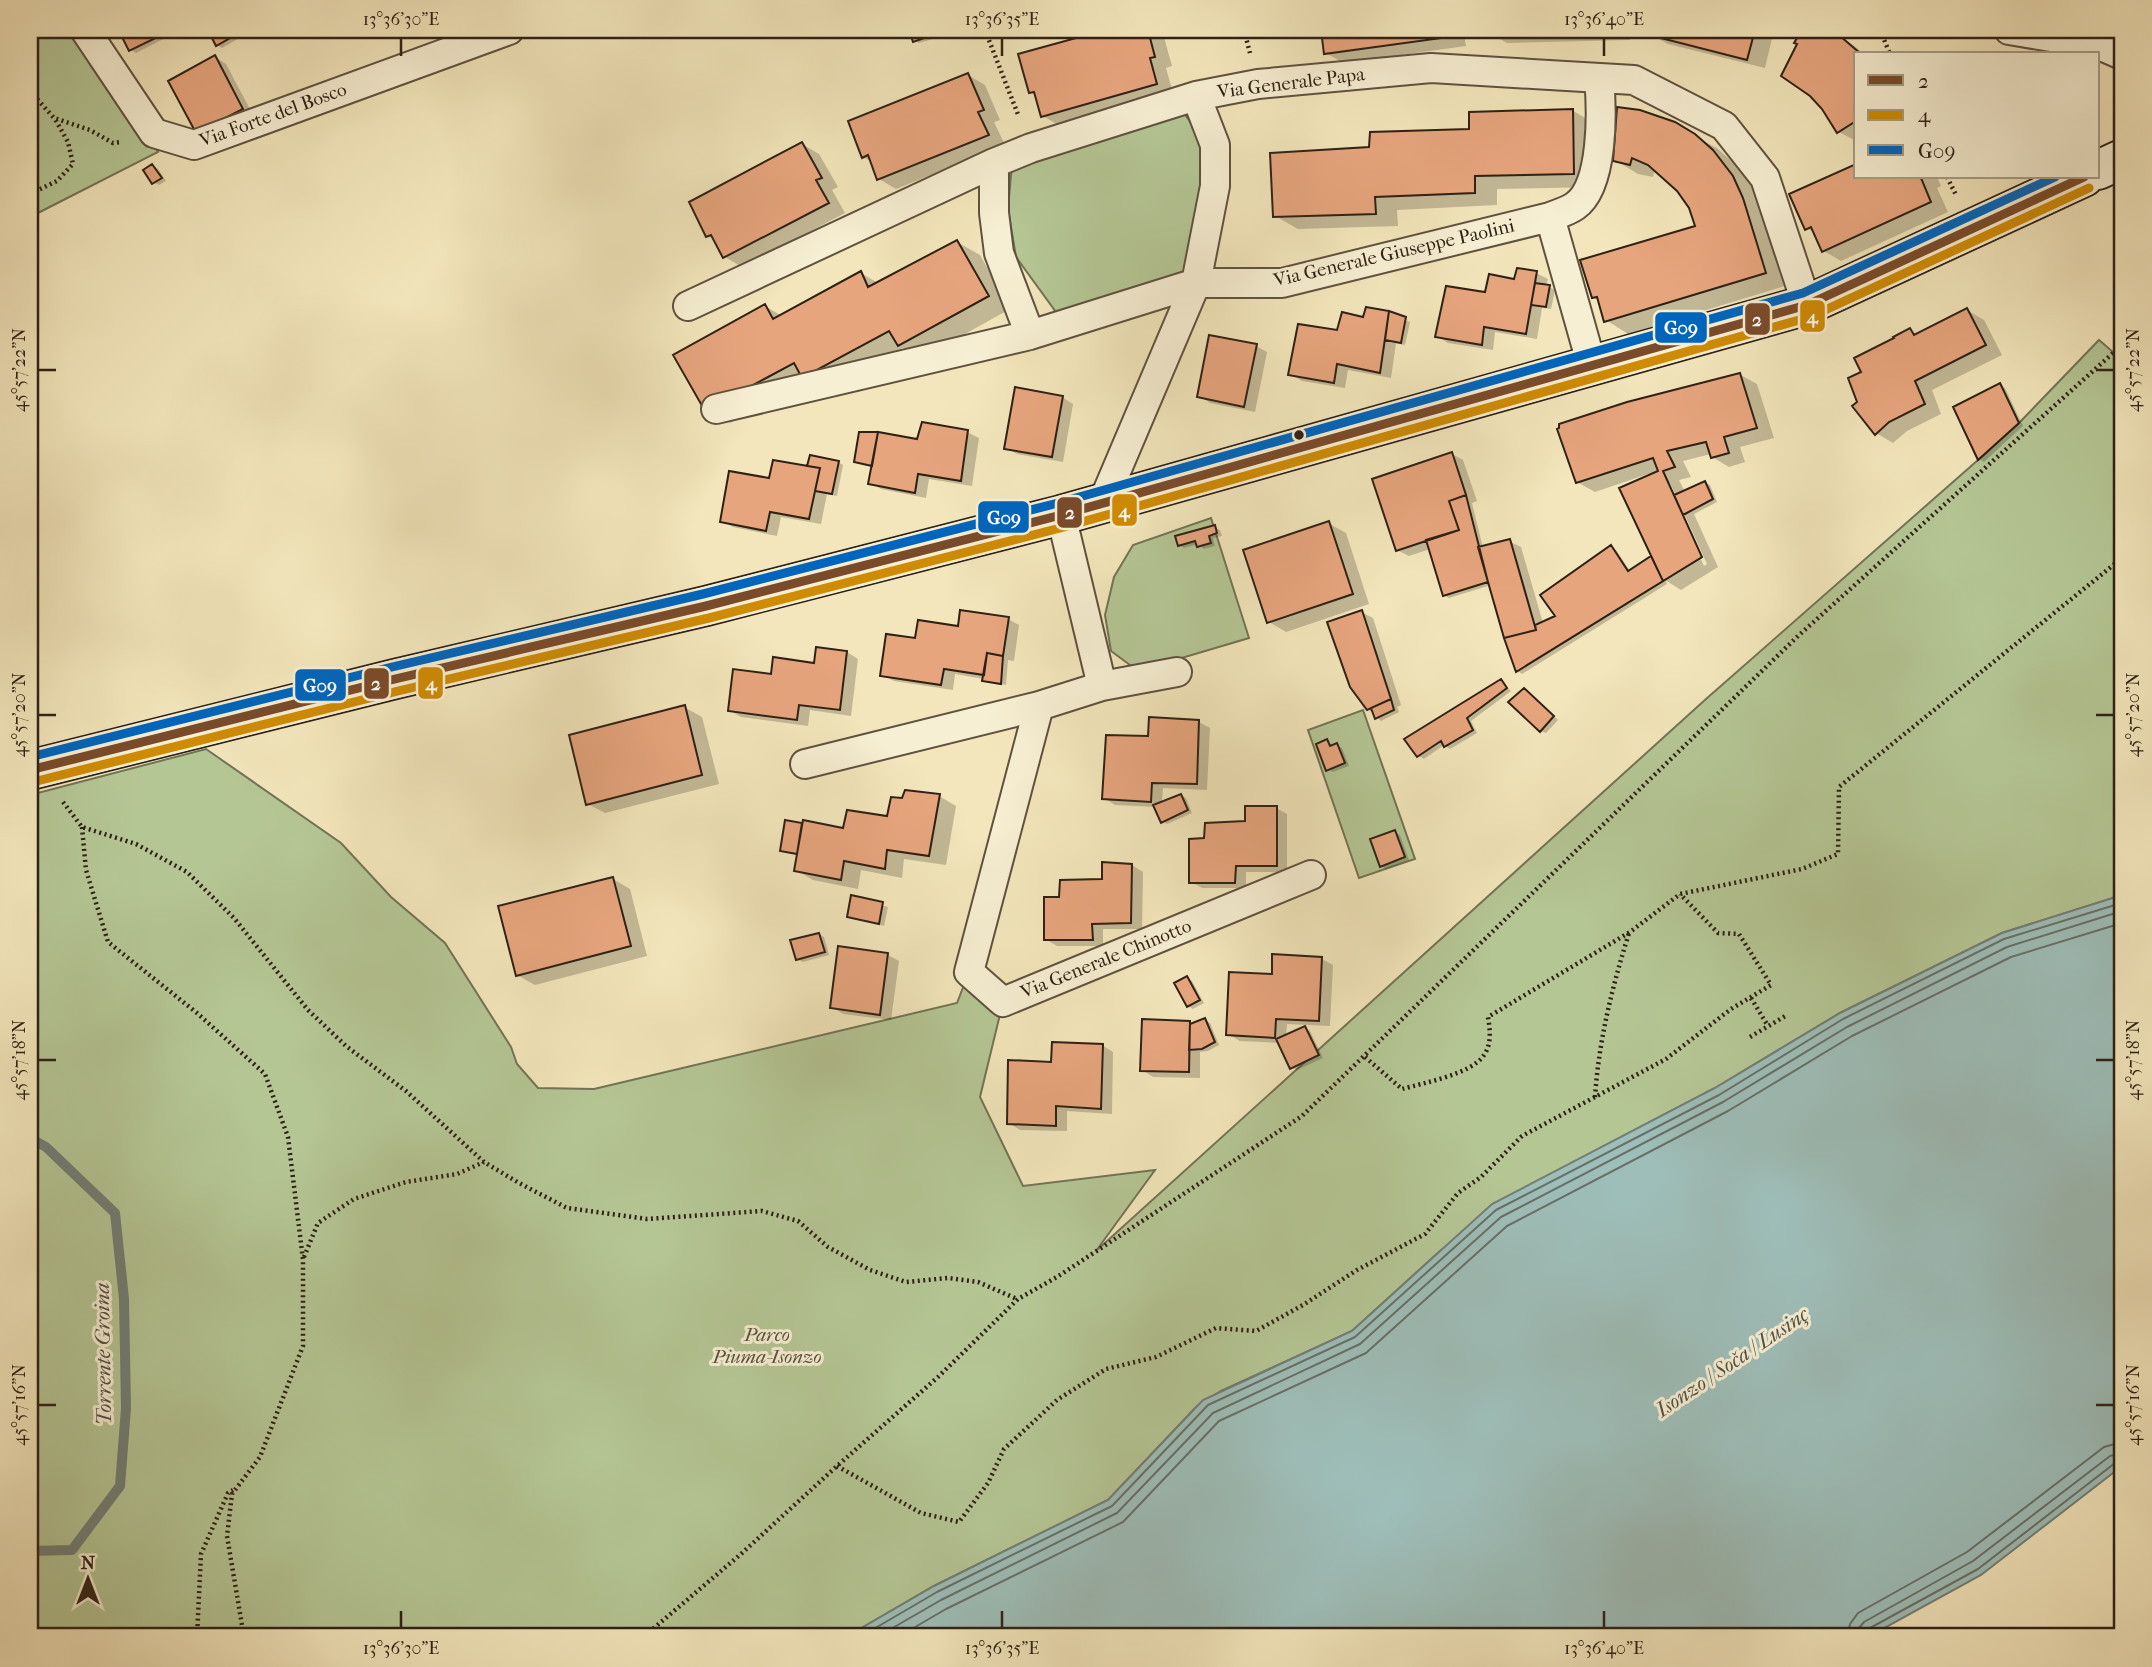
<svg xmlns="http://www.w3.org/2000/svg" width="2152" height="1667" viewBox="0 0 2152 1667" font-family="'IM FELL French Canon',serif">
  <rect width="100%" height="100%" fill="#f3e6bc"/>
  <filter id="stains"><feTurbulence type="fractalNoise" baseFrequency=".00286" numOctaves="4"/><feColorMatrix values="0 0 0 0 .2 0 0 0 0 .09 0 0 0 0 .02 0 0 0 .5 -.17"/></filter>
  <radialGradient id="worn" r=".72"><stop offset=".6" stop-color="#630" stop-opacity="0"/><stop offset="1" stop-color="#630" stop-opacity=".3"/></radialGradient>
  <path fill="#b5c695" stroke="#727455" stroke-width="2" d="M30,30H73L158,152L30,217Z
    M1183,112L1205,142V179L1187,271L1056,312L1016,257L1008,209L1012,164Z
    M2099,340L2114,353L2122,346V885L2113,898L2002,933L1840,1013L1715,1088L1600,1148L1441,1250L1352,1331L1221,1391L1196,1407L1108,1500L934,1586L846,1637H30V795L206,749L341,843L391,897L445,943L511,1047L517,1064L538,1088L594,1089L957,1003L969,972L1003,1002L980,1097L1023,1186L1155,1170L1096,1251L1706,699L1978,460L2019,423Z
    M1211,518L1249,638L1138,671L1111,651L1105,615L1114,577L1133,545Z
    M1363,710L1415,859L1359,878L1308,730Z"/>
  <path fill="#9ebeb9" stroke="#717f77" stroke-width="2" d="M2122,885V1466L1981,1575L1868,1637H846L934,1586L1108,1500L1203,1400L1352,1331L1492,1204L1715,1088L1840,1013L2002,933L2113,898Z"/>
  <path fill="#0003" fill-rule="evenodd" d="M129,30H181L136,53L131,50L122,34Z
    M210,30H238L241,37L222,48L217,45Z
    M911,30H938L940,37L919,43L914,40Z
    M1111,30H1162L1172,66L1166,68L1173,93L1060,126L1043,116L1037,96L1031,92L1020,55Z
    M1323,30H1463L1466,46L1343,63L1326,53Z
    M1489,30H1630V40L1507,43L1490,33Z
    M1652,30H1774L1765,68L1668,44L1651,35Z
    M1805,30H1832L1865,54H1856V141L1839,132L1799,44L1796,43Z
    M215,57L226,64L253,115L208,139Z
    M968,75L985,85L1000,120L994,122L1005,145L896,189L879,179L872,162L863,157Z
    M1572,110L1595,124L1596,187L1497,189V205L1397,210L1398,226L1298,229L1275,216L1371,149Z
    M1674,124L1718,149L1736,165L1755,191L1788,285L1628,334L1606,320L1600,301L1593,297L1697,227L1691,207L1678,189L1655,168L1653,177L1638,174L1615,160Z
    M802,144L819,154L838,187L832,190L845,213L742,267L725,257L716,240L708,236Z
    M152,166L158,169L166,181L159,185L154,182Z
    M1856,166V177H1937L1941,186L1937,188L1948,212L1841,261L1824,251L1816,234L1807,228L1792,195Z
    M957,242L980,255L1010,309L922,358L903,348L826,389L809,380L730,423L707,410L765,306L782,316L861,273L878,283Z
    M1536,273L1548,279L1546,286L1555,290L1551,309L1542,308L1537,339L1495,332L1493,350L1448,343L1437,336L1486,294Z
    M1367,309L1389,313L1410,322L1405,345L1396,343L1391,378L1348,370L1345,388L1302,381L1290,374L1339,332L1364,319Z
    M1967,310L1984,320L2002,355L1932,390L1941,414L1907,431L1893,443L1876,433L1859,403L1863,373L1910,330L1918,335Z
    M1256,346L1267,352L1255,412L1210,403L1199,396Z
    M1739,374L1757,384L1774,438L1740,447L1745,462L1729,467L1712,457L1711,454L1683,461L1691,477L1679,480L1685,492L1705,483L1710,485L1717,502L1694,514L1718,567L1681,590L1665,580L1667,584L1522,674L1518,671L1491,585L1449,598L1444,595L1430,549L1409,556L1397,550L1452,454L1463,460L1477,501L1472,503L1483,548L1509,541L1521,547L1543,623L1558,617L1611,547L1616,550L1630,571L1651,558L1655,560L1648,474L1595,492L1577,482ZM1666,483H1670L1707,564L1704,566Z
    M2000,385L2005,388L2023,426L1984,462L1979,459Z
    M1062,397L1073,404L1063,462L1017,454L1006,448Z
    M967,432L979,438L972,486L929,479L926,498L881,489L870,483L873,467L855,461L919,441Z
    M838,462L843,465L837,496L827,494L821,524L781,517L777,536L733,527L722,521L816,469Z
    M1328,523L1346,533L1369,604L1286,632L1269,622Z
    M1214,527L1220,530L1222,536L1213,538L1215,546L1204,549L1198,544L1184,548L1179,545Z
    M1361,612L1373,618L1401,705L1397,707L1399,712L1381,721L1368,709Z
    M1008,619L1019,625L1014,661L1008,660L1006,685L989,682L984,679L955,674L953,690L894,681L882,675L917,640Z
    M817,649L847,652L858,659L851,716L810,710L808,726L741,717L729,710L773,676L816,664Z
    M1501,681L1511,691L1471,721L1477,733L1450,749L1444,745L1424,759L1419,756Z
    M1529,693L1558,720L1546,733L1541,731Z
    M684,707L702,717L719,784L605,813L588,804Z
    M1199,722L1210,728L1207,790L1163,788L1162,803L1181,795L1186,798L1192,813L1167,824L1162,821L1156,807L1115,805L1104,798L1150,738Z
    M1327,741L1333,747L1337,745L1342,748L1349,766L1333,772L1328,769Z
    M939,796L956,806L946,865L904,859L902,878L861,870L858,889L813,880L796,870L799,855L781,850L786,822L845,830L888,818Z
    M1276,808L1287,814V872H1246V888H1202L1191,882L1206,839Z
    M1395,832L1400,835L1409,860L1386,869L1381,866Z
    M1132,865L1143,872L1142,929H1103V946H1057L1045,939L1061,898Z
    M613,879L630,889L647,956L535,985L517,975Z
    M853,897L888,907L884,926L849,916Z
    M819,934L824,937L829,955L803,962L797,959Z
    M888,955L899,961L891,1020L843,1014L832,1007Z
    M1322,959L1333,965L1330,1026L1287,1024L1286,1037L1305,1028L1310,1031L1323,1058L1297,1070L1291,1067L1280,1043L1240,1041L1228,1034L1274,975Z
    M1187,978L1192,981L1204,1003L1193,1009L1188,1006Z
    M1205,1020L1210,1023L1219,1045L1208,1051L1200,1052V1078L1153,1077L1142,1070L1188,1042Z
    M1102,1045L1113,1052L1112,1114L1067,1111V1131L1020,1130L1009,1123L1053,1064Z"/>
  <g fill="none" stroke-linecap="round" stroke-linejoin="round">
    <path stroke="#667067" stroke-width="2" d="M860,1637L937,1592L1112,1506L1208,1405L1355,1337L1496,1210L1719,1095L1843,1019L2004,939L2115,905L2122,898
      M877,1637L941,1600L1117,1513L1213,1413L1360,1344L1501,1217L1723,1102L1847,1027L2007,947L2122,911
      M898,1637L946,1609L1123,1522L1219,1421L1366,1353L1507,1226L1728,1111L1852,1036L2011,957L2122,923
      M1847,1637L1850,1624L1858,1613L1967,1552L2104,1447L2122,1442
      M1858,1637L1859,1628L1864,1622L1973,1561L2110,1456L2122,1453
      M1866,1637L1870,1628L1978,1569L2115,1463L2122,1461"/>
    <path stroke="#717f77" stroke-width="10" d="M30,1138L46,1147L115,1213L124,1299L126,1408L120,1486L72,1550L30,1551"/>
  </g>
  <path fill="#e7a57e" stroke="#2e2115" stroke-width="2" d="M126,30H172L129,51L120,33Z
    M208,30H235L237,34L216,46Z
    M909,30H934L936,34L913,42Z
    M1105,30H1148L1155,57L1150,58L1157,84L1041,117L1034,92L1029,93L1018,54Z
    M1321,30H1448L1449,37L1324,54Z
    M1488,30H1614V31L1488,34Z
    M1650,30H1755L1747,60L1649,35Z
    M1802,30H1833L1861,54H1856V121L1837,133L1822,109L1810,96L1781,76L1797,44L1794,43Z
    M215,55L243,109L196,133L168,81Z
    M968,73L984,110L978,112L989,135L877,180L868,155L862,158L848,121Z
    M1617,107L1640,110L1675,122L1695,134L1713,150L1733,176L1743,198L1766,273L1604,322L1597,297L1592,298L1580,260L1695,226L1689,208L1677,191L1648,165L1632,158L1630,165L1613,161Z
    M1573,109L1574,174L1475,176V193L1375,197L1376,214L1273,217L1270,153L1369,147L1370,132L1469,129V112Z
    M802,142L822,178L816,180L829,203L723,258L711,235L706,237L689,202Z
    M152,164L162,178L152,184L143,170Z
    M1856,164V177H1923L1921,178L1931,202L1822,252L1811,227L1805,230L1789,194Z
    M957,240L989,296L898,346L889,331L802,378L794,363L705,411L673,355L765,304L773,319L861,271L868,287Z
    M1517,268L1537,271L1526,334L1484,327L1482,345L1435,337L1446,286L1485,292L1489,274L1514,279Z
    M1535,283L1550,285L1546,307L1531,305Z
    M1366,307L1389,311L1380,373L1337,364L1334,383L1288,375L1298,324L1337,330L1342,312L1363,317Z
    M1967,308L1986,345L1915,381L1925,404L1889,422L1875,435L1852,406L1857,402L1848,378L1861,372L1854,358L1894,338L1893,337L1910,328L1914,335Z
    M1389,311L1406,317L1401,343L1385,340Z
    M1209,335L1257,344L1244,407L1197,397Z
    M1740,373L1757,428L1724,437L1729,453L1711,458L1706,442L1667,451L1675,467L1663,471L1702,557L1663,581L1619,488L1658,471L1653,458L1576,483L1557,429L1559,428V424L1627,402Z
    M2000,383L2019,423L1978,460L1953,407Z
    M1015,387L1063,396L1052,457L1004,449Z
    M922,422L968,430L961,481L918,474L915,493L868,484L878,432L917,439Z
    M859,432H878L872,466L854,462Z
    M1452,452L1466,495L1449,501L1459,530L1396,551L1372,479Z
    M810,455L839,461L832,494L815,491L820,468L807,466Z
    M773,460L820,468L809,519L770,512L766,531L720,522L729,471L769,478Z
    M1705,481L1713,499L1683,515L1674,495Z
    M1466,495L1488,582L1443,596L1426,540L1459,530L1449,501Z
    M1329,521L1353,594L1267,623L1243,550Z
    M1215,525L1217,533L1209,536L1211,543L1197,547L1195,541L1178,546L1175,536Z
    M1510,539L1536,630L1504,638L1478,547Z
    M1611,545L1628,571L1651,556L1663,581L1516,672L1504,638L1536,630L1535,625L1555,616L1540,595Z
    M960,610L1009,617L1003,656L987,653L984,675L944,669L941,685L880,676L886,634L915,638L918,620L958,626Z
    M1362,610L1391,699L1367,710L1350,687L1327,622Z
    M816,647L847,651L840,710L799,705L797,720L728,711L733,669L771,674L773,657L814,663Z
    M987,653L1003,656L1001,684L982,681Z
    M1501,679L1507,688L1467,718L1473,730L1444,747L1441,741L1417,757L1404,739Z
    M1524,688L1554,716L1540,732L1508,702Z
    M1391,699L1394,710L1375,719L1371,708Z
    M685,705L702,775L586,805L569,735Z
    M1149,717L1199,720L1197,784L1152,783L1151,802L1102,799L1106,735L1148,736Z
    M1327,739L1330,746L1337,743L1345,763L1326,771L1316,744Z
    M905,790L940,794L929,856L887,850L885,869L844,861L841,880L794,871L803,820L843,828L847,810L887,816L891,797L902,798Z
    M1181,794L1188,810L1161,823L1153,805Z
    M1245,806H1277V866H1236L1235,883H1189V839L1204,838L1205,823L1245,821Z
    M785,820L802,823L797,854L780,851Z
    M1395,830L1405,857L1380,867L1370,839Z
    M1102,862L1132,864L1131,923L1092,924L1093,940H1044V897H1059L1060,880L1102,879Z
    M613,877L631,946L516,976L498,906Z
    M851,895L883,902L879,924L847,917Z
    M819,933L825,952L796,960L790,940Z
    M838,946L888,953L880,1015L830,1008Z
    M1272,954L1322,957L1319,1021L1276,1019L1275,1038L1226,1035L1229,972L1272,974Z
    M1187,976L1200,1000L1187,1007L1174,983Z
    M1205,1018L1215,1042L1202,1049L1189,1050L1190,1024Z
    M1142,1019L1190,1021L1189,1072L1140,1071Z
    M1305,1026L1319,1055L1290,1069L1276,1039Z
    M1052,1042L1103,1044L1101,1109L1056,1106V1126L1007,1124L1008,1060L1051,1062Z"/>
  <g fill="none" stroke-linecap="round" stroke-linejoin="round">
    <defs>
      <path id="street" d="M85,30L154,133L194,145L509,30
        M2009,30L2099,45L2122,55
        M994,163V213L999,253L1030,335
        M1550,217L1592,366
        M688,306L994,163L1031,148L1196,96L1258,84L1431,68L1634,80L1724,126L1765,178L1807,305
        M716,409L1030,335L1196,283H1282L1550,217C1558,214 1568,211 1575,206C1604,186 1602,110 1599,78
        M1103,502L1196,283L1215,186V145L1196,96
        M1061,515L1102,686
        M1039,706L969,972L1003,1002L1311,875
        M805,764L1039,706L1102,686L1177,672"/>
      <path id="secondary" d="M2098,170L2122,159
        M30,770L395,679L706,606L1061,515L1807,305L2084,177"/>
    </defs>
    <use href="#street" stroke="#5f523f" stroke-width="32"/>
    <use href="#secondary" stroke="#2e2115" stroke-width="42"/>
    <path stroke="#2e2115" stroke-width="4.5" stroke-dasharray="2 3.5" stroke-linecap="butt" d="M985,30L1019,117
      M1244,30L1250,53
      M1880,30L1890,54
      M30,91L54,118L90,130L113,143L120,142
      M1947,177L1956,195
      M30,194L57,181L73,164L68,142L55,119
      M63,802L82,827L136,844L187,872L234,918L308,1010L346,1046L406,1091L484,1162L519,1183L567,1208L647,1219L762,1211L798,1221L828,1247L870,1270L906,1282L948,1278L978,1282L1017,1299
      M82,827L86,870L108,942L197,1013L265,1074L288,1137L303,1260V1346L260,1457L232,1494L227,1536L244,1637
      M1751,998L1768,1026
      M1750,1037L1787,1015
      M1365,1057L1402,1089C1423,1083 1472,1074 1484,1055C1492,1044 1490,1029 1488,1017L1630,932L1680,894L1802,869L1838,854L1839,787L2122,558
      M1595,1097C1599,1039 1612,988 1629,933
      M304,1257L318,1223L354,1199L406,1182L457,1174L484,1162
      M837,1466L921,1513L959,1522L988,1483L1004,1449L1057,1400L1106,1369L1156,1357L1216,1328L1256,1331L1303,1305L1357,1270L1425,1234L1458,1193L1481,1177L1522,1136L1666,1059L1731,1009L1771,985L1739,934L1718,933L1680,894
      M197,1637L201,1554L228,1493L233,1490
      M646,1637L654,1628L741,1554L837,1466L938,1377L1018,1299L1057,1277L1302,1116L1798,636L2122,345"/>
    <use href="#street" stroke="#f7efd3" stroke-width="28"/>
    <use href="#secondary" stroke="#f7efd3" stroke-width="38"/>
    <defs>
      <path id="bus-1" d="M30,770L395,679L706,606L1061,515L1807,305L2084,177"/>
      <path id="bus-2" d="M33,782L398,691L709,618L1064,527L1810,317L2089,188"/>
      <path id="bus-3" d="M30,757L392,667L703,594L1058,503L1803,293L2055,177"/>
    </defs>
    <use href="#bus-1" stroke="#f7efd3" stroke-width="14"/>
    <use href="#bus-2" stroke="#f7efd3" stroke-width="14"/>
    <use href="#bus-3" stroke="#f7efd3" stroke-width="14"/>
    <use href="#bus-1" stroke="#7a4b2a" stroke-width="9"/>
    <use href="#bus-2" stroke="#cf8b04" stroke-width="9"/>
    <use href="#bus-3" stroke="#0065bd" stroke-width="9"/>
  </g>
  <path fill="none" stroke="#2e2115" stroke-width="2.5" d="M401,38V56M1002,38V56M1604,38V56M38,370H56M2096,370H2114M38,715H56M2096,715H2114M38,1060H56M2096,1060H2114M38,1405H56M2096,1405H2114M401,1611V1628M1002,1611V1628M1604,1611V1628"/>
  <circle fill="#2e2115" stroke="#f7efd3" stroke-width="2.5" cx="1299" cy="435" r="6"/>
  <g text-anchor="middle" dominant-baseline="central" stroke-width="6" stroke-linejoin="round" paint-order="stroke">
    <g font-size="19" fill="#2e2115" stroke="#f7efd3">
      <text transform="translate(1291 83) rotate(-7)">Via Generale Papa</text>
      <text transform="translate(273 115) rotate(-20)">Via Forte del Bosco</text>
      <text transform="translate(1394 253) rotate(-13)">Via Generale Giuseppe Paolini</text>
      <text transform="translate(1106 959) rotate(-22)">Via Generale Chinotto</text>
    </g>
    <g font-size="19" font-style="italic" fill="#56533b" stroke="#f7efd3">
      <text x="767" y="1335">Parco<tspan x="767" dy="22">Piuma-Isonzo</tspan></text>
    </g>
    <g font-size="21" font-style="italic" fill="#505046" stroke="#f7efd3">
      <text transform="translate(103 1354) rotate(-91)">Torrente Groina</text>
      <text transform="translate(1732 1362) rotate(-34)">Isonzo / Soča / Lusinç</text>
    </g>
  </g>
  <g stroke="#f7efd3" stroke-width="2.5">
    <rect x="1799" y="299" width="27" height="34" rx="7" fill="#cf8b04"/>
    <rect x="1744" y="302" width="27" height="34" rx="7" fill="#7a4b2a"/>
    <rect x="1654" y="311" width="54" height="33" rx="7" fill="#0065bd"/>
    <rect x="1111" y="493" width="27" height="34" rx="7" fill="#cf8b04"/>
    <rect x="1056" y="496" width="27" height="33" rx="7" fill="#7a4b2a"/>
    <rect x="977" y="500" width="53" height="34" rx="7" fill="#0065bd"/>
    <rect x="417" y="666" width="27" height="34" rx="7" fill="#cf8b04"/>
    <rect x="363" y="667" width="27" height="33" rx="7" fill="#7a4b2a"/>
    <rect x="294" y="668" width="53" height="34" rx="7" fill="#0065bd"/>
  </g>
  <g font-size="19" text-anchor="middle" font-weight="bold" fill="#fff">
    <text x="1812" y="323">4</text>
    <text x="1757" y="326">2</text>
    <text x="1681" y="334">G09</text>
    <text x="1124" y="517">4</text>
    <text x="1070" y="519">2</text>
    <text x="1004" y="524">G09</text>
    <text x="431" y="690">4</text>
    <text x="376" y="690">2</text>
    <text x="320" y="692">G09</text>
  </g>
  <rect width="2152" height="1667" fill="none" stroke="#f3e6bc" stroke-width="77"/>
  <rect x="1854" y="52" width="245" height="126" fill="#f7efd3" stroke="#a79d87" stroke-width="2"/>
  <rect x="1868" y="75" width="35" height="10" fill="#7a4b2a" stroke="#a79d87" stroke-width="2"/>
  <text x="1918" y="88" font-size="21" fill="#2e2115">2</text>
  <rect x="1868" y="110" width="35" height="10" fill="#cf8b04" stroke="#a79d87" stroke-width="2"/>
  <text x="1918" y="122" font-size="21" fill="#2e2115">4</text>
  <rect x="1868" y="145" width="35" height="10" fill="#0065bd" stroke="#a79d87" stroke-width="2"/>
  <text x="1918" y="158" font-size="21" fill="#2e2115">G09</text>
  <g transform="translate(88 1579)" stroke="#f7efd3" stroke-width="5" paint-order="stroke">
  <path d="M0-5L12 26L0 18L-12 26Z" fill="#2e2115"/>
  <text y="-10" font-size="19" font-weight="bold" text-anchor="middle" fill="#2e2115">N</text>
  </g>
  <rect x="38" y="38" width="2076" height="1590" fill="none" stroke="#2e2115" stroke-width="2.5"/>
  <g font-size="18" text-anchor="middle" fill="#2e2115">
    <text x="401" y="25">13°36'30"E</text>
    <text x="1002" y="25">13°36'35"E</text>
    <text x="1604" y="25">13°36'40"E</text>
    <text transform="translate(19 370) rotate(-90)" y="6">45°57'22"N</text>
    <text transform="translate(2133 370) rotate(-90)" y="6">45°57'22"N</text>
    <text transform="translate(19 715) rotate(-90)" y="6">45°57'20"N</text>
    <text transform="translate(2133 715) rotate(-90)" y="6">45°57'20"N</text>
    <text transform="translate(19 1060) rotate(-90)" y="6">45°57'18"N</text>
    <text transform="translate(2133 1060) rotate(-90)" y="6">45°57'18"N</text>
    <text transform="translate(19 1405) rotate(-90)" y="6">45°57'16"N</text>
    <text transform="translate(2133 1405) rotate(-90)" y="6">45°57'16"N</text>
    <text x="401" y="1654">13°36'30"E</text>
    <text x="1002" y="1654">13°36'35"E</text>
    <text x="1604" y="1654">13°36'40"E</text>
  </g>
  <rect width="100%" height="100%" filter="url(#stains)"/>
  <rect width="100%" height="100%" fill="url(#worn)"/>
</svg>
